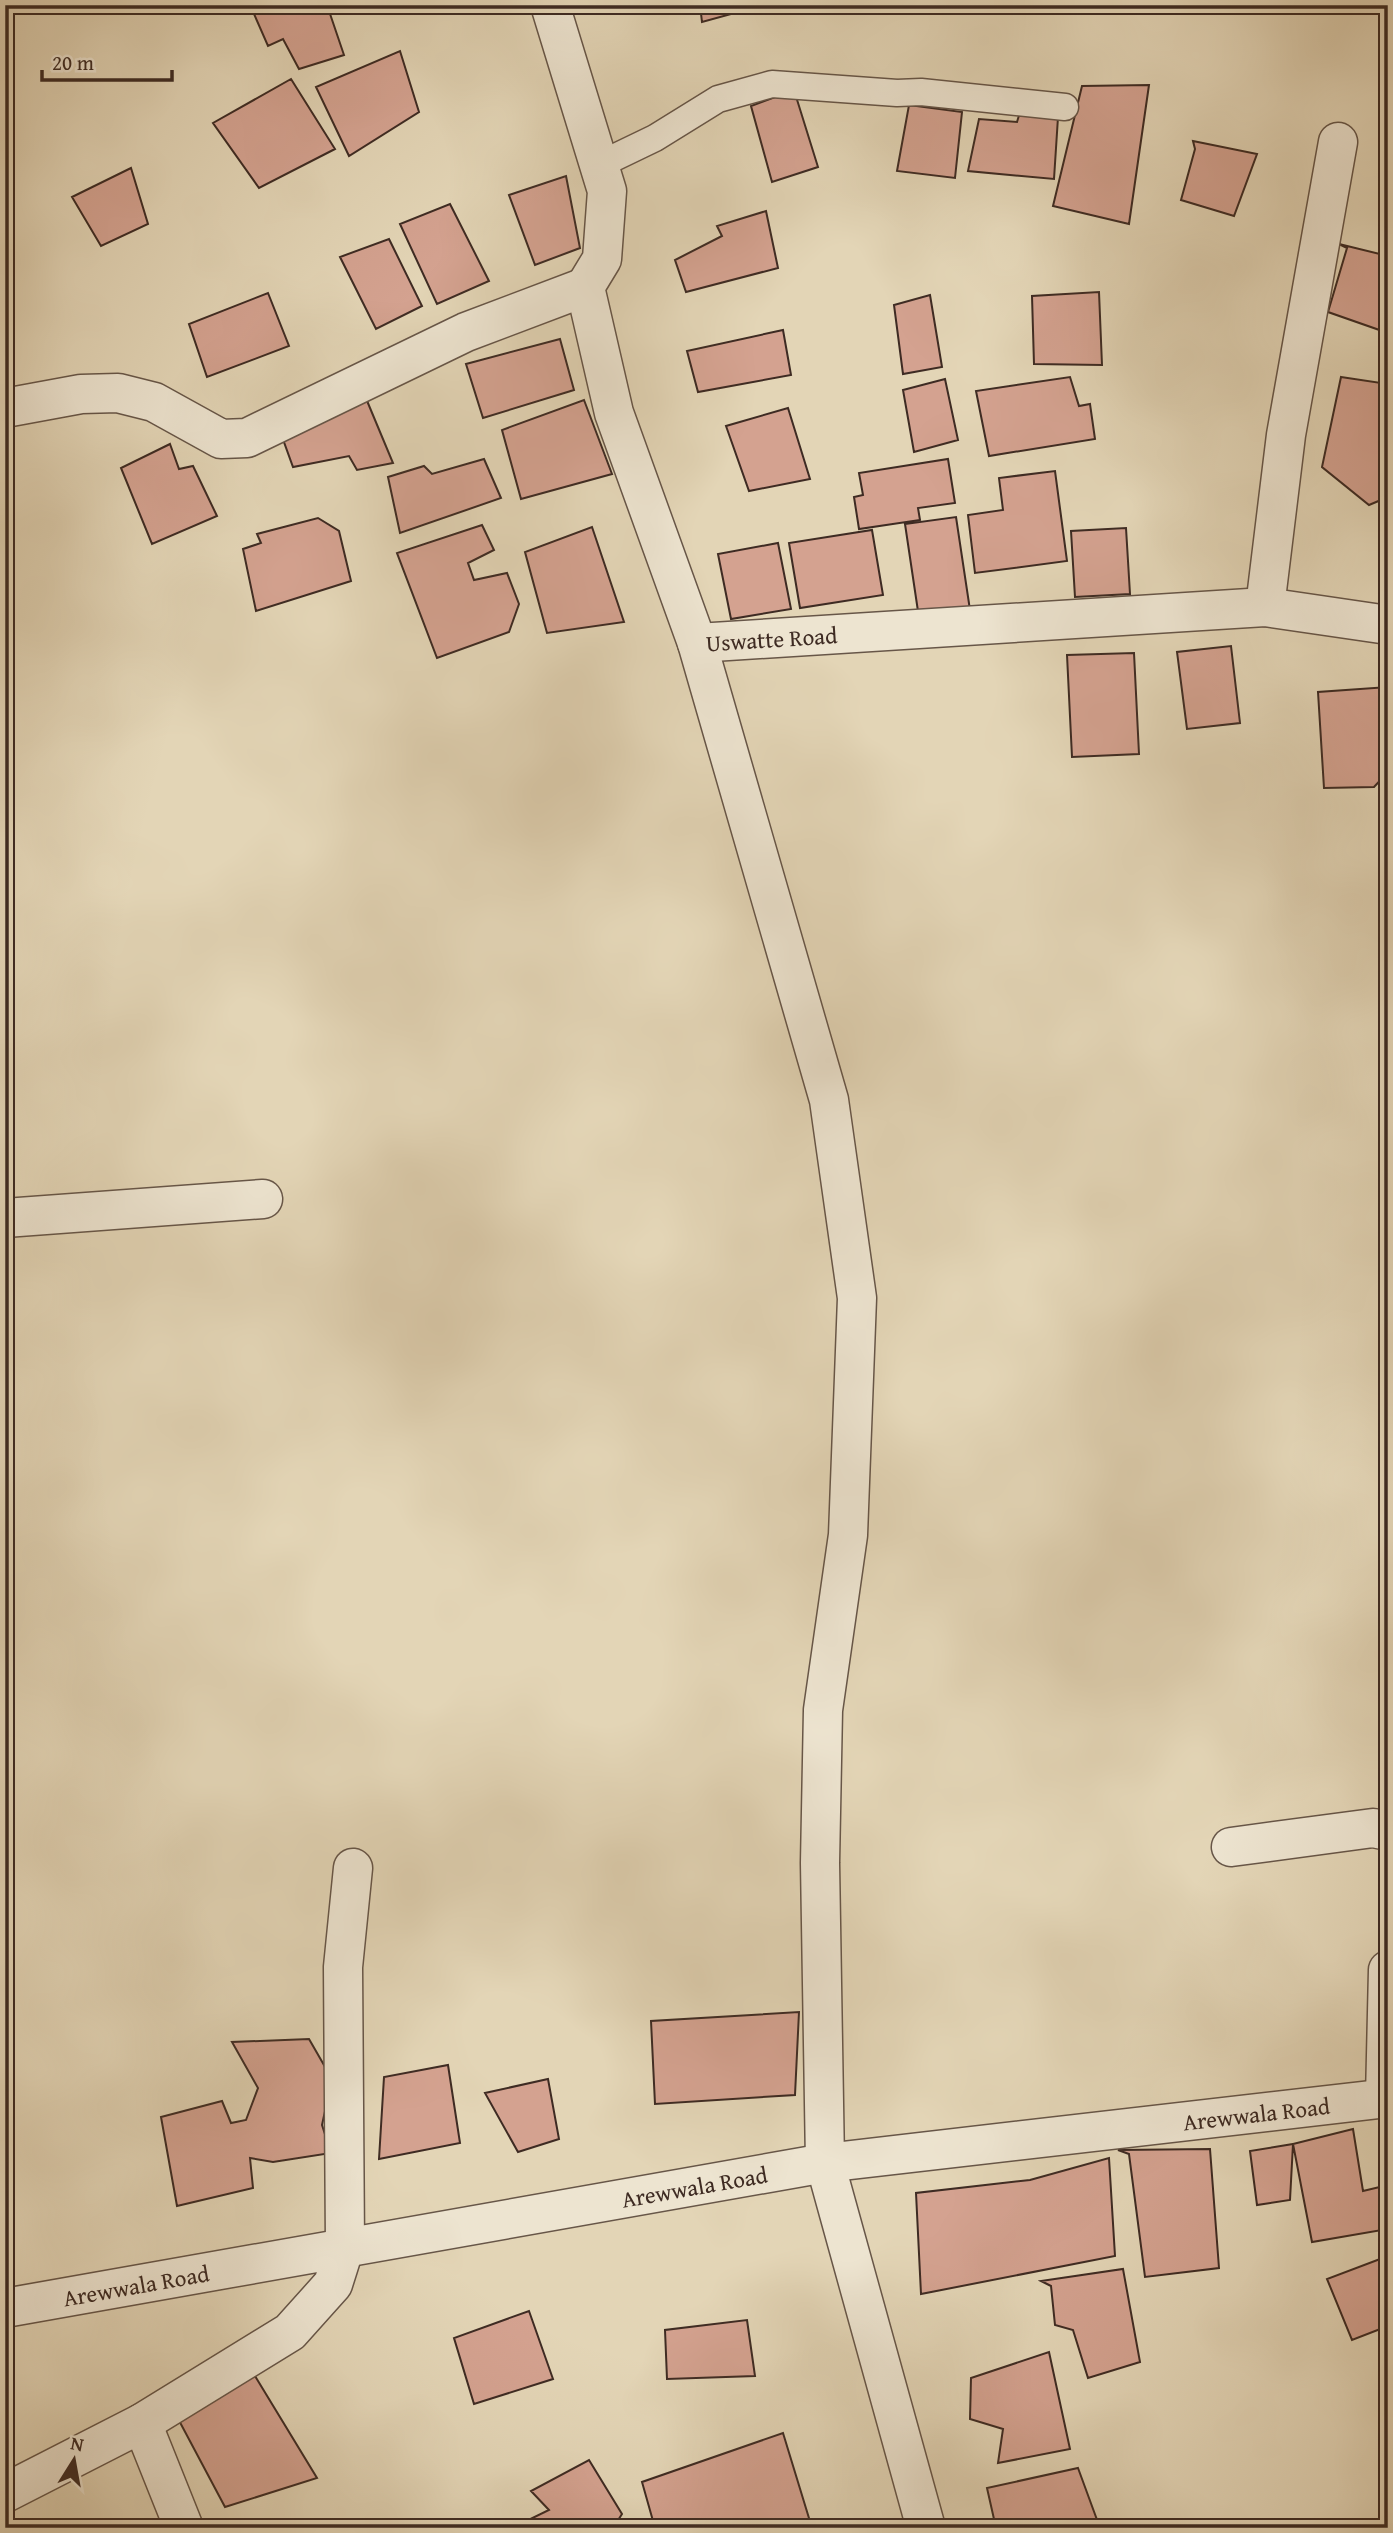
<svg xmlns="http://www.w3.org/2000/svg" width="1393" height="2533" viewBox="0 0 1393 2533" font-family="'Gentium Book Plus',serif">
  <rect width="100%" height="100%" fill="#e3d5b6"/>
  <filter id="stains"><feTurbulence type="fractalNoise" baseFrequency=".00286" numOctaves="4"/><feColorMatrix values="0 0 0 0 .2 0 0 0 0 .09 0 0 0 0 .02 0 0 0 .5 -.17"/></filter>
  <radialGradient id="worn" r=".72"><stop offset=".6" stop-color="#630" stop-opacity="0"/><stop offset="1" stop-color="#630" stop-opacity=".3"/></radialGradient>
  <path fill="#d4a290" stroke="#3e2b23" stroke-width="2" d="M286,5H327L344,55L299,69L283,39L268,46L254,14Z
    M700,5H764L702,22Z
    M920,5H991L992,14L920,10Z
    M400,51L419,112L349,156L316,87Z
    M291,79L335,149L259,188L213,123Z
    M1149,85L1129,224L1053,206L1082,86Z
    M794,90L818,167L772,182L751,106Z
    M909,105L962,112L955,178L897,171Z
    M1020,112L1058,117L1054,179L968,171L979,119L1017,122Z
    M1193,141L1257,154L1234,216L1181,200L1195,149Z
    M131,168L148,224L101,246L72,197Z
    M566,176L580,248L535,265L509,195Z
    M450,204L489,281L437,304L400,224Z
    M766,211L778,268L686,292L675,260L722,236L717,226Z
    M389,239L422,306L376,329L340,257Z
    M1339,244L1388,256V333L1328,312L1347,248Z
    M1099,292L1102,365L1034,364L1032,296Z
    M268,293L289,346L207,377L189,324Z
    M930,295L942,367L903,374L894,305Z
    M783,330L791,375L698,392L687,351Z
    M560,339L574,390L483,418L466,364Z
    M1070,377L1079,406L1090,404L1095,439L989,456L976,391Z
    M1341,377L1388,384V497L1369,505L1322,467Z
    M945,379L958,440L914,452L903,390Z
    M365,396L393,463L357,470L349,456L293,467L280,431Z
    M584,400L612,474L521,499L502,430Z
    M788,408L810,479L749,491L726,426Z
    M170,444L179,469L193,466L217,516L152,544L121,468Z
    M484,459L501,498L400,533L388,477L424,466L432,474Z
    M948,459L955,503L918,508L920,520L859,529L854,497L863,495L859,473Z
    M1055,471L1067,561L975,573L968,515L1003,510L999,478Z
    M956,517L970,610L919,618L905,524Z
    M318,518L339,531L351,581L256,611L243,549L261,543L257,534Z
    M482,525L494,550L468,563L474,580L507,573L519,604L509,632L437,658L397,553Z
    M592,527L624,622L547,633L525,552Z
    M1126,528L1130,594L1075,597L1071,531Z
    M872,530L883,595L800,608L789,543Z
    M778,543L791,609L731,619L718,554Z
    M1231,646L1240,723L1187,729L1177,652Z
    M1134,653L1139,754L1072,757L1067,655Z
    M1388,687V772L1374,787L1324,788L1318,692Z
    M799,2012L795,2095L655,2104L651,2021Z
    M309,2039L332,2079L322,2125L331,2153L273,2162L250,2158L253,2188L177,2206L161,2117L222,2101L231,2123L246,2120L258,2088L232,2042Z
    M448,2065L460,2143L379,2159L384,2077Z
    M548,2079L559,2139L518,2152L485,2093Z
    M1353,2129L1363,2191L1388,2185V2229L1312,2242L1293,2144Z
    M1293,2144L1290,2200L1257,2205L1250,2151Z
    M1210,2149L1219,2268L1145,2277L1129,2154L1118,2150Z
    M1109,2158L1115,2256L921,2294L916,2193L1030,2180Z
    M1388,2256V2326L1352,2340L1327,2279Z
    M1123,2269L1140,2362L1088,2378L1073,2330L1055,2325L1051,2286L1041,2281Z
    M529,2311L553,2379L474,2404L454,2338Z
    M747,2320L755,2376L667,2379L665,2330Z
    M1049,2352L1070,2449L998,2463L1003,2429L970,2419L971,2378Z
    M255,2376L317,2478L225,2507L175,2413Z
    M783,2433L812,2528H655L642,2482Z
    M589,2460L622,2514L613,2528H512L549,2510L531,2491Z
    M1078,2468L1100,2528H996L987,2488Z"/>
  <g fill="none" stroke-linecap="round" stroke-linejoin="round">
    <defs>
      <path id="service" d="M599,165L655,138L718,99L772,84L897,93L921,92L1065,107"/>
      <g id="minor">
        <path id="s1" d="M550,5L607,191L602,259L585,287L614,413L697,643L1265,607L1388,625"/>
        <path d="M5,408L81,394L118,393L154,402L221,439L247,438L466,332L585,287"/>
        <path d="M1265,607L1286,435L1338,142"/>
        <path d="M697,643L829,1100L857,1298L848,1535L823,1710L820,1863L825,2163L926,2528"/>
        <path d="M5,1218L263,1199"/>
        <path d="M1231,1847L1373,1828L1388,1831"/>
        <path d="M1385,2098L1388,1970"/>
        <path d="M142,2423L184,2528"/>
        <path d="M5,2493L142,2423L290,2332L333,2284L345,2246L343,1967L353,1868"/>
      </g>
      <g id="tertiary">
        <path id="s2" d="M5,2308L825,2163L1388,2098"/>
      </g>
    </defs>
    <use href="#service" stroke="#675648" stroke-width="29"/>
    <use href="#minor" stroke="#675648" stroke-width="41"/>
    <use href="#tertiary" stroke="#675648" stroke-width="41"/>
    <use href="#service" stroke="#ede4d0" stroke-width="26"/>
    <use href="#minor" stroke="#ede4d0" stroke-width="38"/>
    <use href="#tertiary" stroke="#ede4d0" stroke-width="38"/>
  </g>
  <g text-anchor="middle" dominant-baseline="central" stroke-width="5" stroke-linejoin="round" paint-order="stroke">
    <g font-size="23" fill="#3e2b23" stroke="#ede4d0">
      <text stroke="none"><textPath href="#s1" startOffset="744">Uswatte Road</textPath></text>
      <text stroke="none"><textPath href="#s2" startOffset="1267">Arewwala Road</textPath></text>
      <text stroke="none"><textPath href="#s2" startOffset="700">Arewwala Road</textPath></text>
      <text stroke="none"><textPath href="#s2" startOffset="133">Arewwala Road</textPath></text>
    </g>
  </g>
  <rect width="1393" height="2533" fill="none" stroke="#e3d5b6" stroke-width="28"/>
  <rect x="7" y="7" width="1379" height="2519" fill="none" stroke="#3e2b23" stroke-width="3.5"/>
  <rect x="14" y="14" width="1365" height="2505" fill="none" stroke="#3e2b23" stroke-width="2"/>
  <g transform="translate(74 2460) rotate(11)" stroke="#ede4d0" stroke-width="5" paint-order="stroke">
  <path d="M0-5L12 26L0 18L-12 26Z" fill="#3e2b23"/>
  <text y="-10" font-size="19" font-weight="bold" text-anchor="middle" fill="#3e2b23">N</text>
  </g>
  <path d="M42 70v10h130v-10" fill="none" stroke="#3e2b23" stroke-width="3.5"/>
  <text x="52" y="70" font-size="21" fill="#3e2b23" stroke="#ede4d0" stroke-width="5" paint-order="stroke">20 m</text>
  <rect width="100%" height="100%" filter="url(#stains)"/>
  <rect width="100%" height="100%" fill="url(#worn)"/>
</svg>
